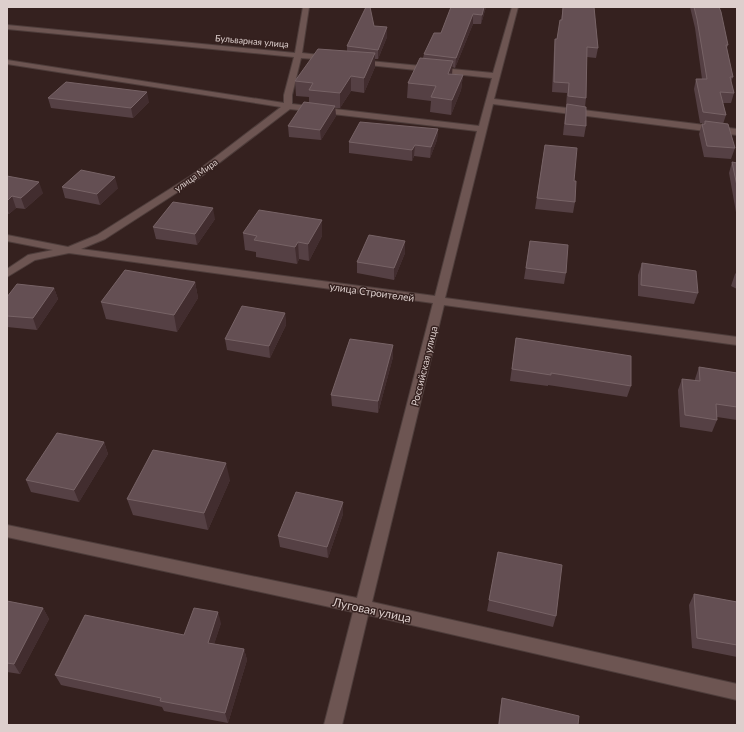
<svg xmlns="http://www.w3.org/2000/svg" width="744" height="732" viewBox="0 0 744 732" font-family="Lato,sans-serif">
  <rect width="100%" height="100%" fill="#35211f"/>
  <g fill="none" stroke-linecap="round" stroke-linejoin="round">
    <defs>
      <path id="minor" d="M303,7H309L302,53L328,56L332,58L328,60L301,58L292,95V104L479,126L492,78L359,64L355,62L359,60L493,73L512,7H518L494,99L737,129V135L493,104L445,298L737,337V345L444,305L372,602L737,684V700L368,615L342,725H324L353,612L7,537V525L357,598L433,303L69,253L35,260L7,277V269L28,255L53,250L7,241V235L68,247L97,235L192,175L281,107L7,64V60L284,103V95L294,57L7,29V25L295,53ZM290,109L477,131L435,296L81,249L105,239L198,179Z"/>
    </defs>
    <use href="#minor" stroke="#4e3d3b" stroke-width="2"/>
    <use href="#minor" fill="#6d5552" fill-rule="evenodd"/>
  </g>
  <path fill="#554044" d="M486,7L481,24H473L455,68L452,67V74L463,75L461,90L451,115L430,112L431,101L407,98L408,83L423,58L424,54L441,33Z
    M563,7H594L598,48L596,58L587,57L586,98L585,107L586,126L584,137L563,135L565,115L566,106L567,93L552,92L554,49L555,39H557L561,20Z
    M690,7H719L728,45L727,48L733,77L731,82L734,93L731,103H723L726,115L723,124L735,148L731,159L704,157L699,134L702,124H704V123H700L694,89L696,79H702L695,28Z
    M374,26L387,27V37L378,59H375V67L364,93L351,91L340,108H335L336,116L321,140L289,137L288,126L309,103V97L296,96L295,81L347,51V46Z
    M48,98L149,102L133,118L51,108Z
    M438,129L437,140L430,158L414,156L412,161L349,153V142Z
    M545,145L574,181L575,202L573,213L535,209Z
    M732,162L737,163V218L729,173Z
    M7,176L43,193L25,209L16,208L9,214L7,213Z
    M62,187L118,188L100,205L65,198Z
    M215,219L197,245L156,239L153,227Z
    M322,220V236L309,261L299,259L297,264L256,257V252L245,250L243,233Z
    M405,241V253L394,280L357,273V262Z
    M530,241L566,273L564,284L524,279Z
    M642,263L698,293L694,304L638,296V275Z
    M737,272V289L731,286L735,274Z
    M195,282L198,298L177,332L106,319L101,302Z
    M54,288L58,299L37,330L7,327V297Z
    M285,313L286,325L270,358L227,350L225,339Z
    M516,338L631,386L627,397L548,385V386L510,381Z
    M393,345V357L378,413L332,406L331,395Z
    M699,367L737,373V420L717,417V420L712,432L680,427L678,390L682,379L695,381V379Z
    M104,442L108,454L79,502L31,492L26,480Z
    M230,480L208,530L133,515L127,499Z
    M343,502V514L328,558L280,547L278,536Z
    M498,552L556,616L553,627L487,611Z
    M694,594L737,602V657L692,648L689,605Z
    M7,601L43,608L49,619L20,674L7,672Z
    M221,623L214,644L244,649L247,660L228,723L164,711L162,707L61,685L55,675L184,635Z
    M502,698L578,725H498L500,709Z"/>
  <path fill="#422d2f" d="M484,7H486L481,24L482,15Z
    M473,14V24L455,68L456,58Z
    M387,27V37L378,59V50Z
    M375,53V67L364,93V78Z
    M453,61L452,75L448,74Z
    M463,75L461,90L451,115L452,100Z
    M351,76V91L340,108V93Z
    M147,92L149,102L133,118L131,108Z
    M335,106L336,116L321,140L320,130Z
    M438,129L437,140L430,158L431,147Z
    M415,145L414,156L412,161V150Z
    M115,177L118,188L100,205L97,194Z
    M39,182L43,193L25,209L21,198Z
    M12,196L16,208L9,214L7,208V201Z
    M213,208L215,219L197,245L195,234Z
    M322,220V236L309,261L308,244Z
    M405,241V253L394,280V268Z
    M298,242L299,259L297,264L295,247Z
    M195,282L198,298L177,332L174,315Z
    M54,288L58,299L37,330L33,318Z
    M285,313L286,325L270,358L269,346Z
    M393,345V357L378,413V401Z
    M104,442L108,454L79,502L74,490Z
    M226,463L230,480L208,530L204,513Z
    M343,502V514L328,558L327,547Z
    M43,608L49,619L20,674L14,664Z
    M218,612L221,623L211,654L208,643Z
    M244,649L247,660L228,723L225,713Z"/>
  <path fill="#644f53" stroke="#776366" d="M366,7H370L374,26L387,27L378,50L347,46Z
    M451,7H484L482,15L473,14L456,58L424,54L434,33H441Z
    M563,7H594L598,48L587,47L586,98L568,96L569,83L554,82L555,39H557L560,20H562Z
    M694,7H719L721,12L728,45H726L733,77H730L734,93L720,92L726,115L703,112L696,79H707L697,19Z
    M318,49L375,53L364,78L351,76L340,93L309,90L313,83L295,81Z
    M420,58L453,61L448,74L463,75L452,100L431,97L436,86L408,83Z
    M66,82L147,92L131,108L48,98Z
    M304,102L335,106L320,130L288,126Z
    M567,104L586,107V126L565,124Z
    M705,121L728,124L735,148L707,146L702,124H705Z
    M360,122L438,129L431,147L415,145L412,150L349,142Z
    M545,145L577,148L574,181H576L575,202L537,198Z
    M732,162L737,163V186Z
    M81,170L115,177L97,194L62,187Z
    M7,176L39,182L21,198L12,196L7,201Z
    M173,202L213,208L195,234L153,227Z
    M259,210L322,220L308,244L298,242L295,247L254,240L257,236L243,233Z
    M369,235L405,241L394,268L357,262Z
    M530,241L568,245L566,273L526,268Z
    M642,263L696,271L698,293L641,285Z
    M125,270L195,282L174,315L101,302Z
    M17,284L54,288L33,318L7,316V297Z
    M242,306L285,313L269,346L225,339Z
    M516,338L631,356V386L551,373V375L512,369Z
    M350,339L393,345L378,401L331,395Z
    M699,367L737,373V407L716,404L717,420L685,415L682,379L700,381Z
    M57,433L104,442L74,490L26,480Z
    M153,450L226,463L204,513L127,499Z
    M296,492L343,502L327,547L278,536Z
    M498,552L562,565L556,616L489,600Z
    M694,594L737,602V645L697,638Z
    M7,601L43,608L14,664L7,663Z
    M194,608L218,612L208,643L244,649L225,713L160,701L161,698L55,675L85,615L184,635Z
    M502,698L579,716L578,725H499Z"/>
  <g text-anchor="middle" dominant-baseline="central" stroke-width="3" stroke-linejoin="round" paint-order="stroke">
    <g font-size="9" fill="#ddcfcd" stroke="#35211f">
      <text transform="translate(252 41) rotate(5)">Бульварная улица</text>
      <text transform="translate(196 175) rotate(-35)">улица Мира</text>
    </g>
    <g font-size="10" fill="#ddcfcd" stroke="#35211f">
      <text transform="translate(372 292) rotate(8)">улица Строителей</text>
      <text transform="translate(424 366) rotate(-76)">Российская улица</text>
    </g>
    <g font-size="12" fill="#ddcfcd" stroke="#35211f">
      <text transform="translate(372 610) rotate(12)">Луговая улица</text>
    </g>
  </g>
  <rect width="744" height="732" fill="none" stroke="#ddcfcd" stroke-width="16"/>
</svg>
